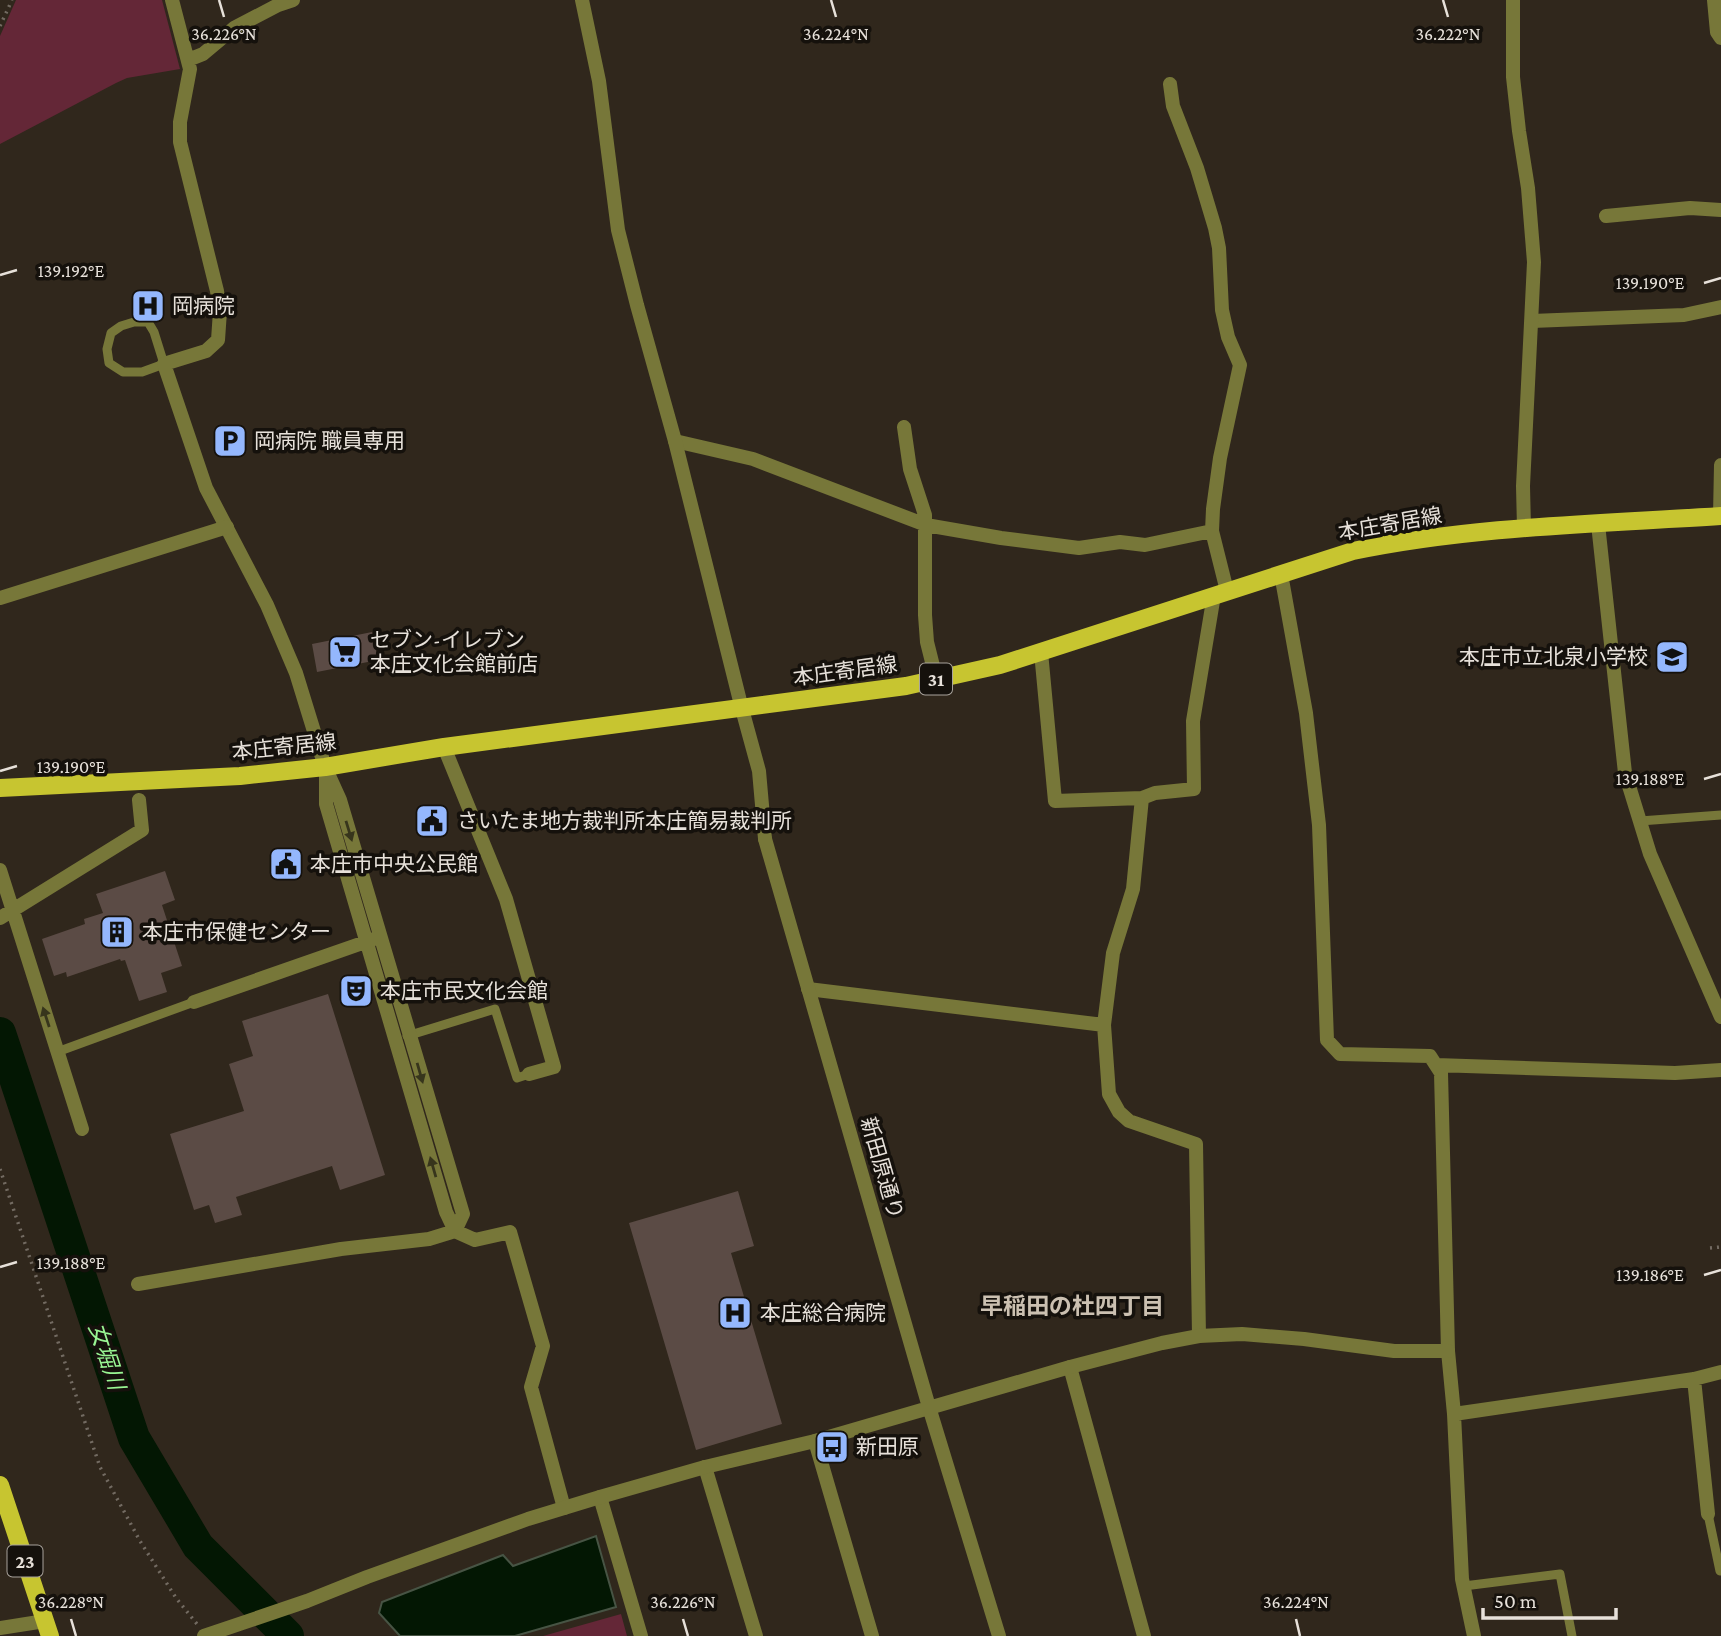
<svg xmlns="http://www.w3.org/2000/svg" width="1721" height="1636" viewBox="0 0 1721 1636" font-family="'Crimson Pro','Noto Sans JP',serif">
  <rect width="100%" height="100%" fill="#30271c"/>
  <path fill="#642737" d="M16,0H162L180,69L127,78L116,83L0,144V36Z
    M621,1614L627,1636H543Z"/>
  <path fill="#031703" stroke="#475444" stroke-width="2" d="M596,1536L616,1607L515,1636H400L379,1613L382,1602L503,1555L513,1566Z"/>
  <g fill="none" stroke-linecap="round" stroke-linejoin="round">
    <path stroke="#031703" stroke-width="32" d="M0,1033L134,1438L198,1546L288,1636"/>
  </g>
  <path fill="#5b4b45" d="M372,632L378,660L317,672L312,644Z
    M165,871L175,900L162,905L182,966L161,973L167,992L139,1001L125,960L121,961L120,959L67,977L66,972L54,976L42,939L85,924L84,919L103,913L96,894Z
    M328,994L385,1175L340,1190L332,1166L236,1197L242,1215L215,1223L209,1205L194,1210L170,1134L244,1111L229,1064L253,1056L242,1021Z
    M738,1191L754,1246L731,1253L782,1424L696,1450L629,1223Z"/>
  <g fill="none" stroke-linecap="round" stroke-linejoin="round">
    <path stroke="#736b62" stroke-width="3.5" stroke-dasharray="2 5" stroke-linecap="butt" d="M0,26L12,0
      M0,1169L100,1467L140,1541L176,1598L197,1624
      M1710,1248L1721,1247"/>
    <path stroke="#777739" stroke-width="9" d="M134,322H148L154,332L164,364L142,372H123L109,363L107,349L111,333L121,326Z
      M1640,821L1721,815
      M407,1036L495,1009L517,1078L529,1074
      M57,1052L194,1002
      M1708,1514L1720,1571
      M1464,1586L1560,1574L1572,1636"/>
    <path stroke="#777739" stroke-width="14" d="M172,0L190,69L180,122V142L217,291L220,311L218,340L206,351L164,364L206,488L267,605L296,673L325,767L340,800L463,1214L455,1231
      M1714,0L1717,32L1721,38
      M188,60L203,54L234,28L278,5L293,0
      M1170,84L1173,106L1197,168L1215,228L1219,248L1222,310L1228,337L1240,365L1220,458L1213,509L1212,531L1227,591
      M1606,216L1690,208L1721,210
      M1532,321L1684,315L1721,307
      M904,427L910,469L925,515V615L927,642L936,678
      M675,441L753,459L926,525L1001,538L1079,548L1120,542L1145,545L1212,531
      M1720,516L1721,465
      M1281,574L1306,713L1319,825L1327,1040L1340,1054L1430,1056L1441,1073L1448,1351L1454,1414L1462,1579L1474,1636
      M1041,652L1055,801L1142,798L1133,889L1113,953L1104,1025
      M742,709L759,771L765,839
      M326,775V804L446,1212L455,1231
      M1142,798L1155,793L1194,789L1193,721L1214,595
      M0,870L82,1129
      M0,918L142,830L139,800
      M808,989L1104,1025L1109,1094L1119,1112L1129,1121L1196,1144L1199,1336
      M194,1002L374,939
      M1436,1065L1675,1073L1721,1070
      M138,1284L341,1249L429,1239L455,1231L475,1240L510,1232L543,1346L531,1387L564,1508
      M1070,1367L1144,1636
      M1694,1379L1708,1514
      M1454,1414L1694,1379L1721,1372
      M815,1441L872,1636
      M705,1467L756,1636
      M600,1497L641,1636
      M0,1628L45,1621"/>
    <path stroke="#777739" stroke-width="14" d="M582,0L599,81L618,230L637,305L675,441L742,709
      M1513,0V77L1519,131L1528,188L1534,262L1523,486L1524,528
      M1598,524L1625,773L1650,854L1721,1017
      M0,598L227,527
      M444,747L506,899L554,1067L529,1074
      M765,839L929,1407L999,1636
      M204,1636L307,1601L367,1577L528,1519L600,1497L705,1467L815,1441L1070,1367L1162,1343L1199,1336L1242,1334L1304,1339L1394,1351H1448"/>
    <path stroke="#c7c530" stroke-width="18" d="M0,788L240,776L325,767L444,747L906,686L1000,665L1353,551C1474,526 1598,524 1721,516
      M0,1485L50,1636"/>
  </g>
  <defs><path id="oneway-solid" d="M-6-.8H1V-3.2L6.5 0L1 3.2V.8H-6Z" transform="scale(1.75)"/></defs>
  <g fill="#37351c">
    <use href="#oneway-solid" transform="translate(349 831) rotate(73)"/>
    <use href="#oneway-solid" transform="translate(46 1017) rotate(-108)"/>
    <use href="#oneway-solid" transform="translate(420 1073) rotate(74)"/>
    <use href="#oneway-solid" transform="translate(433 1167) rotate(-106)"/>
  </g>
  <path fill="none" stroke="#e7e1da" stroke-width="2.5" d="M219,0L224,17M831,0L836,17M1443,0L1448,17M0,275L17,270M1704,283L1721,278M0,771L17,766M1704,779L1721,774M0,1267L17,1262M1704,1275L1721,1270M71,1619L76,1636M683,1619L688,1636M1296,1619L1300,1636"/>
  <defs>
    <symbol id="hospital-square" viewBox="-11 -11 22 22"><rect x="-9" y="-9" width="18" height="18" rx="4" fill="#94b7fd" stroke="#15110c"/><path d="M-5-5h3v3.5h4V-5h3V5h-3V1.5h-4V5h-3Z" fill="#111"/></symbol>
    <symbol id="parking-square" viewBox="-11 -11 22 22"><rect x="-9" y="-9" width="18" height="18" rx="4" fill="#94b7fd" stroke="#15110c"/><path d="M-3.5-5.5H1a3.5 3.5 0 0 1 0 7H-1V5.5H-3.5ZM-1-3.4V-.6H.8a1.4 1.4 0 0 0 0-2.8Z" fill="#111"/></symbol>
    <symbol id="supermarket-square" viewBox="-11 -11 22 22"><rect x="-9" y="-9" width="18" height="18" rx="4" fill="#94b7fd" stroke="#15110c"/><path d="M-6-5.5h2.5l.6 2H6L4.5 2H-2.5L-4.4-4H-6ZM-1.5 3.2a1.3 1.3 0 1 0 .1 0ZM3 3.2a1.3 1.3 0 1 0 .1 0Z" fill="#111"/></symbol>
    <symbol id="school-square" viewBox="-11 -11 22 22"><rect x="-9" y="-9" width="18" height="18" rx="4" fill="#94b7fd" stroke="#15110c"/><path d="M0-5L7-2L0 1L-7-2ZM-4 1L0 2.5L4 1V4Q0 6-4 4Z" fill="#111"/></symbol>
    <symbol id="civic-square" viewBox="-11 -11 22 22"><rect x="-9" y="-9" width="18" height="18" rx="4" fill="#94b7fd" stroke="#15110c"/><path d="M-.6-6.5H3V-4.5H.6V-3L4-1V1h2V6H-6V1h2V-1L-.6-3ZM-1.2 2.5V6h2.4V2.5Z" fill="#111"/></symbol>
    <symbol id="building-square" viewBox="-11 -11 22 22"><rect x="-9" y="-9" width="18" height="18" rx="4" fill="#94b7fd" stroke="#15110c"/><path d="M-4-6H4V6H1V3H-1V6H-4ZM-2.5-4.3h1.7v1.8h-1.7ZM.8-4.3h1.7v1.8H.8ZM-2.5-1h1.7V.8h-1.7ZM.8-1h1.7V.8H.8Z" fill="#111"/></symbol>
    <symbol id="theatre-square" viewBox="-11 -11 22 22"><rect x="-9" y="-9" width="18" height="18" rx="4" fill="#94b7fd" stroke="#15110c"/><path d="M-5-5.5Q0-4 5-5.5V0Q5 5 0 6Q-5 5-5 0ZM-3.3-2.5H-1v1.5H-3.3ZM1-2.5H3.3v1.5H1ZM-2.8 1Q0 5.5 2.8 1Z" fill="#111"/></symbol>
    <symbol id="bus-square" viewBox="-11 -11 22 22"><rect x="-9" y="-9" width="18" height="18" rx="4" fill="#94b7fd" stroke="#15110c"/><path d="M-5-6H5V4H4V6H2V4H-2V6H-4V4H-5ZM-3.5-4V0h7V-4ZM-3.5 1.2v1.5H-2V1.2ZM2 1.2v1.5H3.5V1.2Z" fill="#111"/></symbol>
  </defs>
  <g fill-rule="evenodd">
    <use href="#hospital-square" x="129" y="287" width="38" height="38"/>
    <use href="#parking-square" x="211" y="422" width="38" height="38"/>
    <use href="#supermarket-square" x="326" y="633" width="38" height="38"/>
    <use href="#school-square" x="1653" y="638" width="38" height="38"/>
    <use href="#civic-square" x="413" y="802" width="38" height="38"/>
    <use href="#civic-square" x="267" y="845" width="38" height="38"/>
    <use href="#building-square" x="98" y="913" width="38" height="38"/>
    <use href="#theatre-square" x="337" y="972" width="38" height="38"/>
    <use href="#hospital-square" x="716" y="1294" width="38" height="38"/>
    <use href="#bus-square" x="813" y="1428" width="38" height="38"/>
  </g>
  <g text-anchor="middle" dominant-baseline="central" stroke-width="7" stroke-linejoin="round" paint-order="stroke">
    <g fill="#15110c" stroke="#a8a39c" stroke-width="2">
      <rect x="920" y="663.5" width="32" height="31" rx="5"/>
      <rect x="7.5" y="1545.5" width="35" height="31" rx="5"/>
    </g>
    <g font-size="19" font-weight="bold" fill="#e7e1da">
      <text x="936" y="679">31</text>
      <text x="25" y="1561">23</text>
    </g>
    <g font-size="21" fill="#e7e1da" stroke="#15110c" text-anchor="start">
      <text x="172" y="306">岡病院</text>
      <text x="254" y="441">岡病院 職員専用</text>
      <text x="370" y="640">セブン-イレブン<tspan x="370" dy="24">本庄文化会館前店</tspan></text>
      <text x="1648" y="657" text-anchor="end">本庄市立北泉小学校</text>
      <text x="457" y="821">さいたま地方裁判所本庄簡易裁判所</text>
      <text x="310" y="864">本庄市中央公民館</text>
      <text x="142" y="932">本庄市保健センター</text>
      <text x="380" y="991">本庄市民文化会館</text>
      <text x="760" y="1313">本庄総合病院</text>
      <text x="856" y="1447">新田原</text>
    </g>
    <g font-size="21" fill="#e7e1da" stroke="#15110c">
      <text transform="translate(1390 524) rotate(-10)">本庄寄居線</text>
      <text transform="translate(845 671) rotate(-8)">本庄寄居線</text>
      <text transform="translate(284 747) rotate(-6)">本庄寄居線</text>
      <text transform="translate(882 1168) rotate(74)">新田原通り</text>
    </g>
    <g font-size="23" font-weight="bold" fill="#cbc0b1" stroke="#15110c">
      <text x="1072" y="1306">早稲田の杜四丁目</text>
    </g>
    <g font-size="23" font-style="italic" fill="#99f593" stroke="#15110c">
      <text transform="translate(107 1356) rotate(72)">女堀川</text>
    </g>
  </g>
  <g font-size="18" text-anchor="middle" fill="#e7e1da" stroke="#15110c" stroke-width="7" stroke-linejoin="round" paint-order="stroke">
    <text x="224" y="40">36.226°N</text>
    <text x="836" y="40">36.224°N</text>
    <text x="1448" y="40">36.222°N</text>
    <text x="71" y="277">139.192°E</text>
    <text x="1650" y="289">139.190°E</text>
    <text x="71" y="773">139.190°E</text>
    <text x="1650" y="785">139.188°E</text>
    <text x="71" y="1269">139.188°E</text>
    <text x="1650" y="1281">139.186°E</text>
    <text x="71" y="1608">36.228°N</text>
    <text x="683" y="1608">36.226°N</text>
    <text x="1296" y="1608">36.224°N</text>
  </g>
  <path d="M1483 1608v10h133v-10" fill="none" stroke="#e7e1da" stroke-width="3.5"/>
  <text x="1494" y="1608" font-size="21" fill="#e7e1da" stroke="#15110c" stroke-width="5" paint-order="stroke">50 m</text>
</svg>
